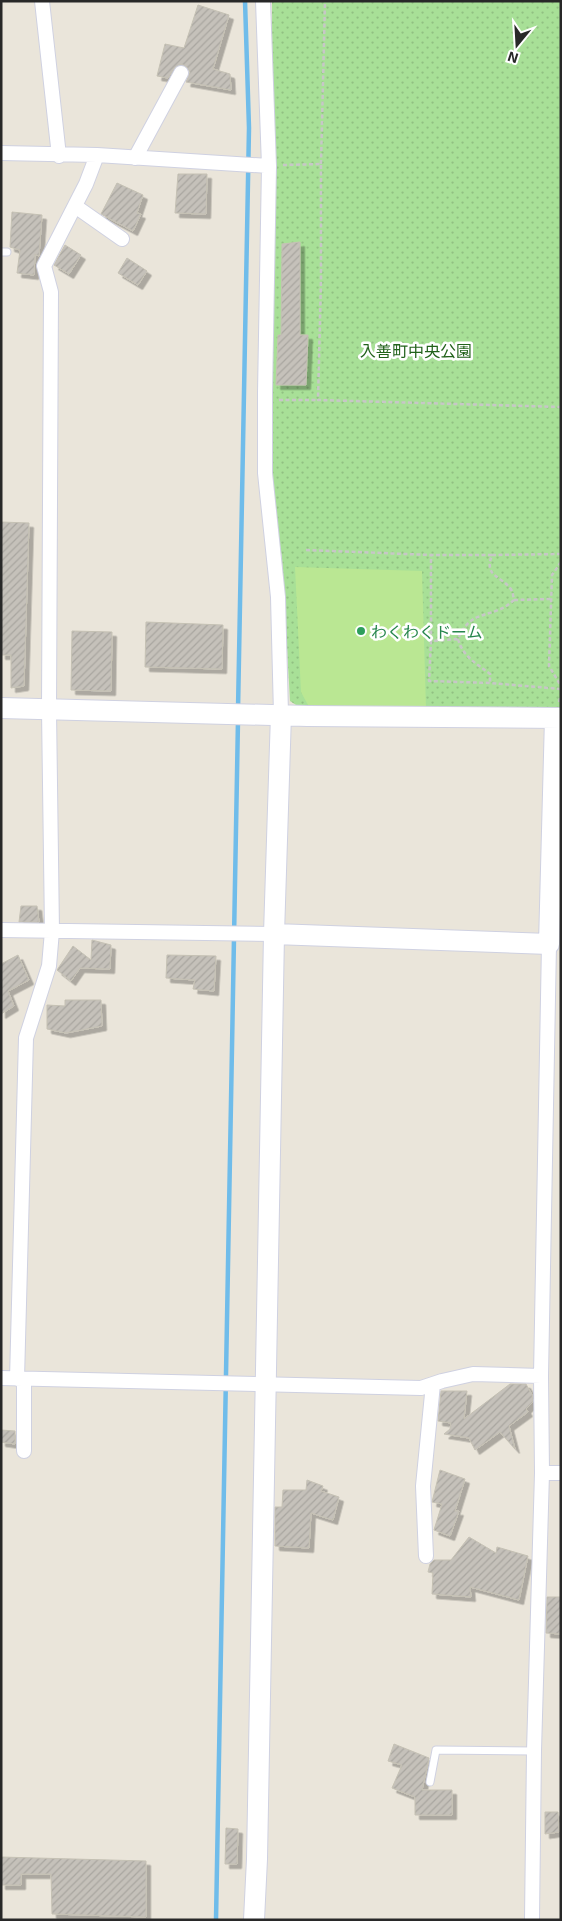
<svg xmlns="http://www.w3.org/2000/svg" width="562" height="1921" viewBox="0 0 562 1921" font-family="'Exo 2','Noto Sans JP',sans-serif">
  <defs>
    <pattern id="grass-dots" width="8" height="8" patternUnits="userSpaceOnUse" patternTransform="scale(1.25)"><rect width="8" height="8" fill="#a8e097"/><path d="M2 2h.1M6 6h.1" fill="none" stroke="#91c082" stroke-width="1.8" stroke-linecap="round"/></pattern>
    <pattern id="building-hatch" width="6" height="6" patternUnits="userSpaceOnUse" patternTransform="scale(1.25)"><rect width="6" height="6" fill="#c5c1ba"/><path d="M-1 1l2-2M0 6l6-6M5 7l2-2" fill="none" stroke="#a9a6a0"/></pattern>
    <filter id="shadow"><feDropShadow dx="4.5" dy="4.5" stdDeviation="0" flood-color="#0004"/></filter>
  </defs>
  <rect width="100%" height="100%" fill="#eae5da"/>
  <path fill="url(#grass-dots)" d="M272,1H561V709L299,707L290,701L282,558L276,520L272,472L273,285Z"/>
  <path fill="#bae793" d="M295,567L422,571L426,709L308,705L301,692Z"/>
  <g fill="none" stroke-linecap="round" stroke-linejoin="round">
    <path stroke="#6fbcea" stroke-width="4.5" d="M238,710L249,128L245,1
      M216,1920L238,720"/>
  </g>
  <path fill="url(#building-hatch)" stroke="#c5c1b4" filter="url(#shadow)" d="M198,5L229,15L213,69L230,74L231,90L186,82L190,72L186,66L181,64L174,68L168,78L157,76L165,44L184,48Z
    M178,174H207L206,214L175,213Z
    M117,183L143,195L137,213L141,214L133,231L101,214Z
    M12,212L42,215L39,256L35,254L34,275L17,273L20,250L10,247Z
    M300,242V335H308L306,385H276L278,335H281L282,244Z
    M65,245L81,255L69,274L54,265Z
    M127,258L147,271L138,285L118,273Z
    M1,522L29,523L24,686L11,688V655H1Z
    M146,622L223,625L222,669L145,667Z
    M72,631L112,632L111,691L71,690Z
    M21,906H37L39,922H19Z
    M92,940L111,945L110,969L80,968L71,981L57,970L73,946L91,960Z
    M18,955L29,980L8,991L14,1006L1,1014V964Z
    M167,955L216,956L214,991L193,989L195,980L166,978Z
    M65,1000H101L102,1026L66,1033L47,1029V1005L65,1006Z
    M510,1384H526L532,1395L533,1402L526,1409L528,1412L509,1426L515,1449L500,1432L475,1450L469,1438L444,1434L450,1429L451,1423L438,1421L441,1391H467L464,1419Z
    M1,1430L15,1431V1444L1,1442Z
    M440,1470L465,1479L455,1511H459L450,1536L434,1530L442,1504L432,1502Z
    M307,1480L323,1486L321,1491L339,1497L333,1520L311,1513L309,1548L275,1546V1507H282L283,1490H306Z
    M469,1537L496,1553L497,1547L528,1556L519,1600L470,1587L471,1597L432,1594L433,1573L428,1572L430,1564L434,1560H451Z
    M547,1597H561V1634L546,1633Z
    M394,1744L429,1758L422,1790H452V1815H415V1797L392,1788L402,1765L388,1761Z
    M545,1812H558L559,1832L545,1834Z
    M226,1828L238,1829L237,1864H225Z
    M1,1857L146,1861V1917L52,1914L51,1874H21V1885H1Z"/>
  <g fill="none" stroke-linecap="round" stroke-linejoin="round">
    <defs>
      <path id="lane" d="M1,252H7
        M430,1782L436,1750L534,1751"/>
      <path id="street" d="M42,1L59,156
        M263,1L269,166L265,393V473L278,597L281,714
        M1,153L97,155L269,166
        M135,158L181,73
        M75,206L122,239
        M1,930L274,934
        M1,1378L421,1388L442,1381L473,1374L541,1376
        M17,1379L26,1038L49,966L52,931L49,710L51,292L44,266L86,184L97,155
        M24,1379V1451
        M542,1473H561
        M426,1556L423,1486L433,1384
        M532,1920L534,1751L542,1473L541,1376L549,944"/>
      <path id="secondary" d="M1,708L308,716L561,718
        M274,934L549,944L555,718
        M254,1920L257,1859L274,934L281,714"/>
    </defs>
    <use href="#lane" stroke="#cfd1e1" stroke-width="9"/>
    <use href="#street" stroke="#cfd1e1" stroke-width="16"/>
    <use href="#secondary" stroke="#cfd1e1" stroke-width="22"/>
    <path stroke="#c7c7c7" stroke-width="2.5" stroke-dasharray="4 2.5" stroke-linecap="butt" d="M321,164L325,1
      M283,165L321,164V281L318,400L561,407
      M279,400H318
      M306,550L431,555
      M561,554L492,555C484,576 499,575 510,588C513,591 513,596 514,600C493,620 471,607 458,639L431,641L429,681L490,683L561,689
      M561,562L552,575L549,666L561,686
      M514,600L551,599
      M458,639C463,657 476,663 490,674V683
      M431,641V555H492
      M559,702L561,695"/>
    <use href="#lane" stroke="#fff" stroke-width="7"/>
    <use href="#street" stroke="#fff" stroke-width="14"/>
    <use href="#secondary" stroke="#fff" stroke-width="20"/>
  </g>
  <circle fill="#2e9e5b" stroke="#fff" stroke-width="2" cx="361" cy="631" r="5"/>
  <g text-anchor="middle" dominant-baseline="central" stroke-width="5" stroke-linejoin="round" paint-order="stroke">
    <g font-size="16" fill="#22621b" stroke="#fff">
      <text x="416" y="350">入善町中央公園</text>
    </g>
    <g font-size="16" fill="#27864d" stroke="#fff" text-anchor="start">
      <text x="371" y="631">わくわくドーム</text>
    </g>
  </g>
  <rect width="562" height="1921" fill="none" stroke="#282828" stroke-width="5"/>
  <g transform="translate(517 45) rotate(198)" stroke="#ffffff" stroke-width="4" paint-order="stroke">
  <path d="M0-4L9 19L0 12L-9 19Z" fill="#282828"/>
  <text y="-8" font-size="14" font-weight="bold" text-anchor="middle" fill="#282828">N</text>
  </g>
</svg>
